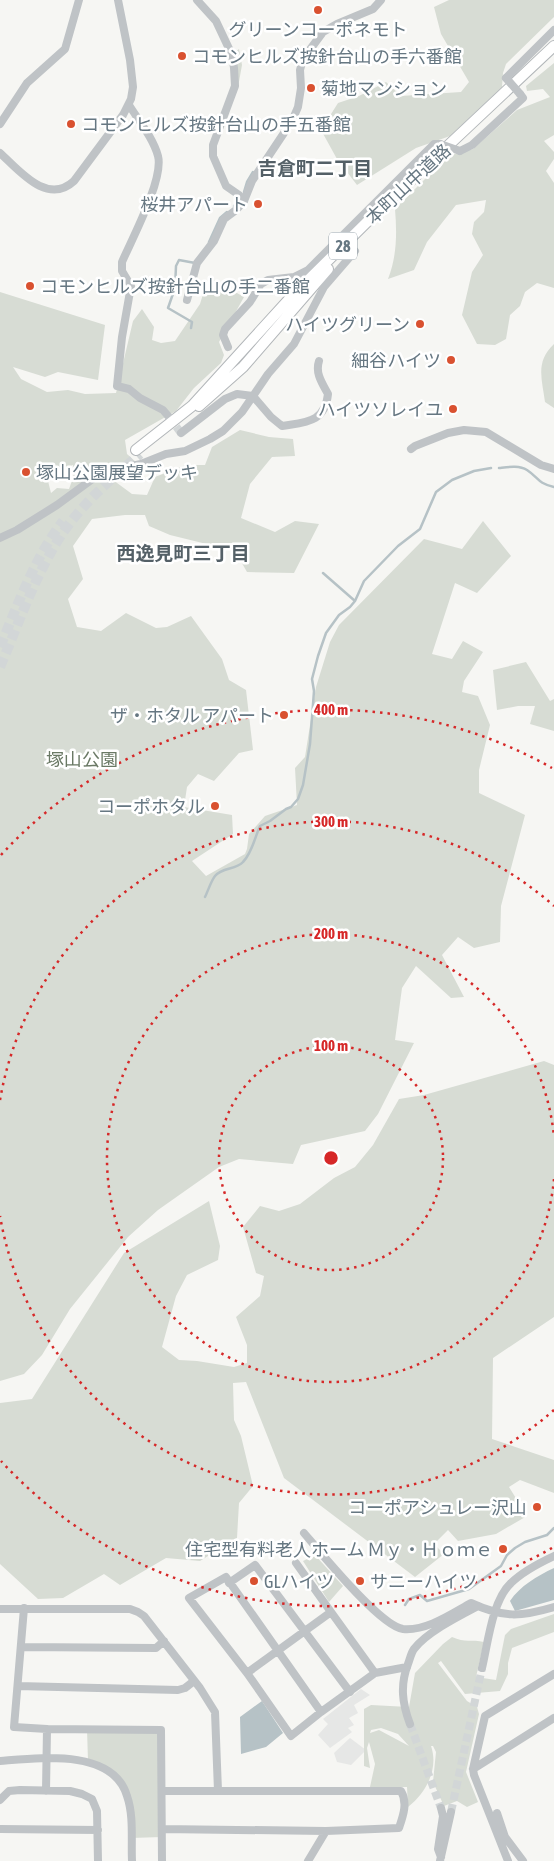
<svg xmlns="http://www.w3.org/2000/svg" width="554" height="1861" viewBox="0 0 554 1861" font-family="'Asap Condensed','Noto Sans JP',sans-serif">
  <rect width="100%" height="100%" fill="#f6f6f3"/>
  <path fill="#e6e7e6" d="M361,1689L370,1695L354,1705L358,1713L349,1718L354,1725L348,1728L352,1732L330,1748L318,1735L328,1724L323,1719Z
    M350,1738L366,1750L351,1765L337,1762L334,1753Z"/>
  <path fill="#d7dcd4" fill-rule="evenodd" d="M449,0H554V17L506,64L503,73L502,87L450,136L416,148L357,185L337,159L321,130L338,103L359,96L386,82L401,96L461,92L469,82L441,34L434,7Z
    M239,49L242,65L238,87L234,53Z
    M554,63V135L544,141L554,152V159L546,171L554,183V288L537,283L525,292L520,306L510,315L506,339L495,345L477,344L462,315L472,272L483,255L472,234L474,222L484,212L486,200L456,205L427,242L414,270L388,279C397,256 397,233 395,209L448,156L473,149L517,110L550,97L543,89L527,91L526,86Z
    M214,280L244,297L219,342L224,355L221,363L194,388L176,411L125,440L127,454L137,463L113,480L132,494L147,495L155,477L186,465H205L212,447L240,430L269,437L293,439L295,456L272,457L250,484L241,518L275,532L295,521L319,524L294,573L247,572L235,551L170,535L149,526L145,515H125L92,519L73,546L83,579L68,599L77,627L101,631L126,613L156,628L167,627L191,616L222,659L229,680L246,690L253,750L239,753L214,781L198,774L187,787L184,807L232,815L233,834L192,861L206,876L245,854L247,849L249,834L265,816L297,805L295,768L305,757L316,687L330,642L339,625L424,539L462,549L483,521L511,556L477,593L455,583L432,654L452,659L463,641L483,652L464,681L462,692L478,696L490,725L479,770V793L525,815L501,906L500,942L474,948L458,937L442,955L464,997L451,998L416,966L402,988L395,1040L414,1043L378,1114L365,1131L301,1145L293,1164L239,1159L219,1167L158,1210L128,1237L70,1309L42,1355L24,1374L0,1381V292L105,325L98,380L58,372L45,377L13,367L21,379L47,392L68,390L85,394L116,393L133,321L142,309L154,327L152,340L161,343L175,341L200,304L204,291L199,282ZM73,465V478L69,489L57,488L51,493L46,473Z
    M554,344V408L545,402C542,379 535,362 554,344Z
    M526,662L550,701L554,699V731L530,724L535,706H518L497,710L493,670Z
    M544,1061L554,1065V1317L493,1358L492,1439L554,1460V1493L520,1480L509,1487L527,1516L496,1534L458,1541L448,1530L434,1544L444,1554L415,1577L284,1478L246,1382L233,1383L234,1420L241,1436L253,1486L239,1503L237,1538L200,1561L166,1558L120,1585L104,1574L63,1598L38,1599L0,1564V1403L32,1399L124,1253L209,1201L220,1246L218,1260L187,1275L176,1296L162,1347L179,1360L197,1361L234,1367L247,1363V1345L236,1317L260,1296L264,1276L256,1273L243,1227L260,1206L279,1211L300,1204L334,1178L355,1167L373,1145L399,1099L424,1095Z
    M315,1555L343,1586L329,1602L303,1561Z
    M554,1614V1632L512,1648L508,1663V1674L500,1691L465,1694L441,1661L438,1663L467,1701L477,1707L479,1714L466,1772L478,1802L467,1807L457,1801L444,1806L433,1782L436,1752L433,1746H431C439,1769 426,1793 408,1807L407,1787H370L375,1764L369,1742L367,1748L370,1768L364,1766V1709L371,1705L409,1707L415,1673L443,1644L452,1637C465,1643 472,1639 484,1642L476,1677L496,1680L505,1635L511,1629ZM381,1728L398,1734L409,1746L379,1730L370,1733L371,1730Z
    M87,1729L161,1730L162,1837L131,1838V1811L118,1779L88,1761Z"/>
  <path fill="#b6c2c6" d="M554,1568V1600L515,1611L510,1601C520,1586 537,1576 554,1568Z
    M262,1701L283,1733L266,1747L241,1754L240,1717Z"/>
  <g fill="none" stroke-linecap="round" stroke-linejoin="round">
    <path stroke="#b6c2c6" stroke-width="2.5" d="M244,192L247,182L253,172
      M234,206L238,201
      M209,242L220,218L227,212
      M191,328L192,322L168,308L175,288L176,266L179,260L195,263
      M499,468C508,467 519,465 527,470C539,478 537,483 554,487
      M323,573L355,601L364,581L398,546L420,529L436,492L452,480L474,471L491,468
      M205,897C208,891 211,881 215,876C222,867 236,870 243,862C252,853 255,837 260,826L270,821L286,809L291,807L298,799L303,785L310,744L314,691L312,679L318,656L326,633L339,615L350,607L355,601
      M405,1605L409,1599L420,1595L427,1601L469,1589L501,1566L507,1555L515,1548L525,1542L547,1535L554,1528"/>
    <path stroke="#d2d6d7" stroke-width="8" stroke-dasharray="8 4" stroke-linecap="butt" d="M169,417L181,433
      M410,1724L441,1808
      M451,1812L482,1668"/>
    <path stroke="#d2d6d7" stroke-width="10" stroke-dasharray="10 5" stroke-linecap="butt" d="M0,647C18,604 34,559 63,521
      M0,667C19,623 35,575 62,534C83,503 111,479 140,454"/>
    <defs>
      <path id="highway" d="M199,406L243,367L328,269
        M136,450L192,406L292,296L370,219L554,46"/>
    </defs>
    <use href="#highway" stroke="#b2b6b9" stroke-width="12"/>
    <path stroke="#bfc3c6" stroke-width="8" d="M197,0L216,21L232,55L234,68L235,86L213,145V156L226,186L239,195L244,201
      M506,78L554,30
      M129,105C139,121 153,138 158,156C164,179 132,239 122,262V271L131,286L122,337L117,386L129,389L140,398L163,410L169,417
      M0,124L27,83L65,49L79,0
      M460,151L472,145L523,98L520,94
      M0,153C19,170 47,206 74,181L123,115L131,99L133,87L130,60L118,0
      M187,300L197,263L214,241L224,219L236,210L244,201L252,181L292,121L298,107L301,88L300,70L303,59L323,32L337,24L373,9L381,0
      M228,347L223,335L225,329L250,302L261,284L268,280L294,277L308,270L434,144H440
      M181,433L225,399L237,394L253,396L268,374L294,344L324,287L355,251
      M411,449L415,446L448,433L464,430L486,432L541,465L554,469
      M0,538L17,530L57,505L102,472L141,464L166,454L185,451L210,439L223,431L242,412L253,396L271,417L282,426C305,422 325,423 328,394C322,383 315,373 319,361
      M304,1533C321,1553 380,1626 403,1629C427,1631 451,1614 471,1603C504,1618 520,1617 554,1607
      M296,1563L331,1612
      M229,1583L255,1565L350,1692
      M24,1608L14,1727L47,1729
      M0,1609H130L138,1612L144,1616L200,1688L215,1712L218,1791H401C408,1803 403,1816 399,1828L326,1831L308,1861
      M21,1647L156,1648L164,1641
      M482,1668C488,1643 492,1601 511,1583C523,1571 539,1563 554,1556
      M247,1673L331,1612L375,1673
      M18,1686L178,1690L185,1688L194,1681
      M321,1712L226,1577L189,1598L247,1673L291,1736L321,1712L375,1673L407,1667
      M410,1724C402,1703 400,1685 408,1664C410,1659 411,1653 414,1649C427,1632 459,1616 478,1606
      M0,1761C38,1758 113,1748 127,1796C134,1816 131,1840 132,1861
      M473,1769L554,1718
      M46,1791L47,1729L161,1730L162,1861
      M162,1791H218
      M0,1800L9,1791L20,1790L70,1791L82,1794L92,1799L97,1811L98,1861
      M441,1808L443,1816L438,1849L441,1857
      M497,1813L505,1837L523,1861
      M0,1829L98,1830
      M162,1829L326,1831
      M440,1861L451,1812
      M508,1861L474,1775L473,1769L485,1716L554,1674"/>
    <use href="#highway" stroke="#fff" stroke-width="10"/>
    <path stroke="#bfc3c6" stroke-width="8" d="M506,78L520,94
      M440,144L460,151"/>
  </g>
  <g fill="none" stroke="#d62828" stroke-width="2.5" stroke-dasharray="2.5 5">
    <circle cx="331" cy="1158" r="112"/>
    <path d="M554 1179A224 224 0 1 1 554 1137"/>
    <path d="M554 1410A336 336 0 0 1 0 1216M0 1100A336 336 0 0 1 554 906"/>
    <path d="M552 1548A448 448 0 0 1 1 1461M1 855A448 448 0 0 1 552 768"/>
  </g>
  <g fill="#d95130" stroke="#fff" stroke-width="2">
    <circle cx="318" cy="10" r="5"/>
    <circle cx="182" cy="56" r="5"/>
    <circle cx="311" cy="88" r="5"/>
    <circle cx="71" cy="124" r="5"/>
    <circle cx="258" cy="204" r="5"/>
    <circle cx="30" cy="286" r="5"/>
    <circle cx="420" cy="324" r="5"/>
    <circle cx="451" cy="360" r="5"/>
    <circle cx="453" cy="409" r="5"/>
    <circle cx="26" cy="472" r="5"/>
    <circle cx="284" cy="715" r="5"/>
    <circle cx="215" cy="806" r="5"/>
    <circle cx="537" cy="1507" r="5"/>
    <circle cx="503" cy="1549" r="5"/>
    <circle cx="254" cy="1581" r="5"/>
    <circle cx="360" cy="1581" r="5"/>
  </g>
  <g text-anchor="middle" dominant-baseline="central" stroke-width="5" stroke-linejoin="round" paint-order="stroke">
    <rect fill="#fff" stroke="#94a0a8" stroke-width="1" x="329" y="232.5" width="28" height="27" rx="4"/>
    <g font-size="16" font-weight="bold" fill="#667782">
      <text x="343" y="246">28</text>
    </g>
    <g font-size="18" fill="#667782" stroke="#fff" text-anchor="end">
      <text x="318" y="29" text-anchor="middle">グリーンコーポネモト</text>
      <text x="192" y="56" text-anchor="start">コモンヒルズ按針台山の手六番館</text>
      <text x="321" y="88" text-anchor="start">菊地マンション</text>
      <text x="81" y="124" text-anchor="start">コモンヒルズ按針台山の手五番館</text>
      <text x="248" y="204">桜井アパート</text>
      <text x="40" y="286" text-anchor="start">コモンヒルズ按針台山の手二番館</text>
      <text x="410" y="324">ハイツグリーン</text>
      <text x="441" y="360">細谷ハイツ</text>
      <text x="443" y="409">ハイツソレイユ</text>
      <text x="36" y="472" text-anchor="start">塚山公園展望デッキ</text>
      <text x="274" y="715">ザ・ホタル アパート</text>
      <text x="205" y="806">コーポホタル</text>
      <text x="527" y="1507">コーポアシュレー沢山</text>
      <text x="493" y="1549">住宅型有料老人ホーム Ｍｙ・Ｈｏｍｅ</text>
      <text x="264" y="1581" text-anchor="start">GLハイツ</text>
      <text x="370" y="1581" text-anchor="start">サニーハイツ</text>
    </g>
    <g font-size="18" fill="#667782" stroke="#fff">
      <text transform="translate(408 184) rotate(-43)">本町山中道路</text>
    </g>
    <g font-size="18" fill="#6a7965" stroke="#fff">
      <text x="82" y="759">塚山公園</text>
    </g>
    <g font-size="19" font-weight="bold" fill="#546067" stroke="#fff">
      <text x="315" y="168">吉倉町二丁目</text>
      <text x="183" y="553">西逸見町三丁目</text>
    </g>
  </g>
  <circle cx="331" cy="1158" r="8" fill="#d62828" stroke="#fff" stroke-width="2.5"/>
  <g font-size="15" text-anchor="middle" font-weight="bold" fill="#d62828" stroke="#fff" stroke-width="5" stroke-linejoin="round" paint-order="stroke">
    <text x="331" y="715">400 m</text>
    <text x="331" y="827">300 m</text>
    <text x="331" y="939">200 m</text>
    <text x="331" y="1051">100 m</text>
  </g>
</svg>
